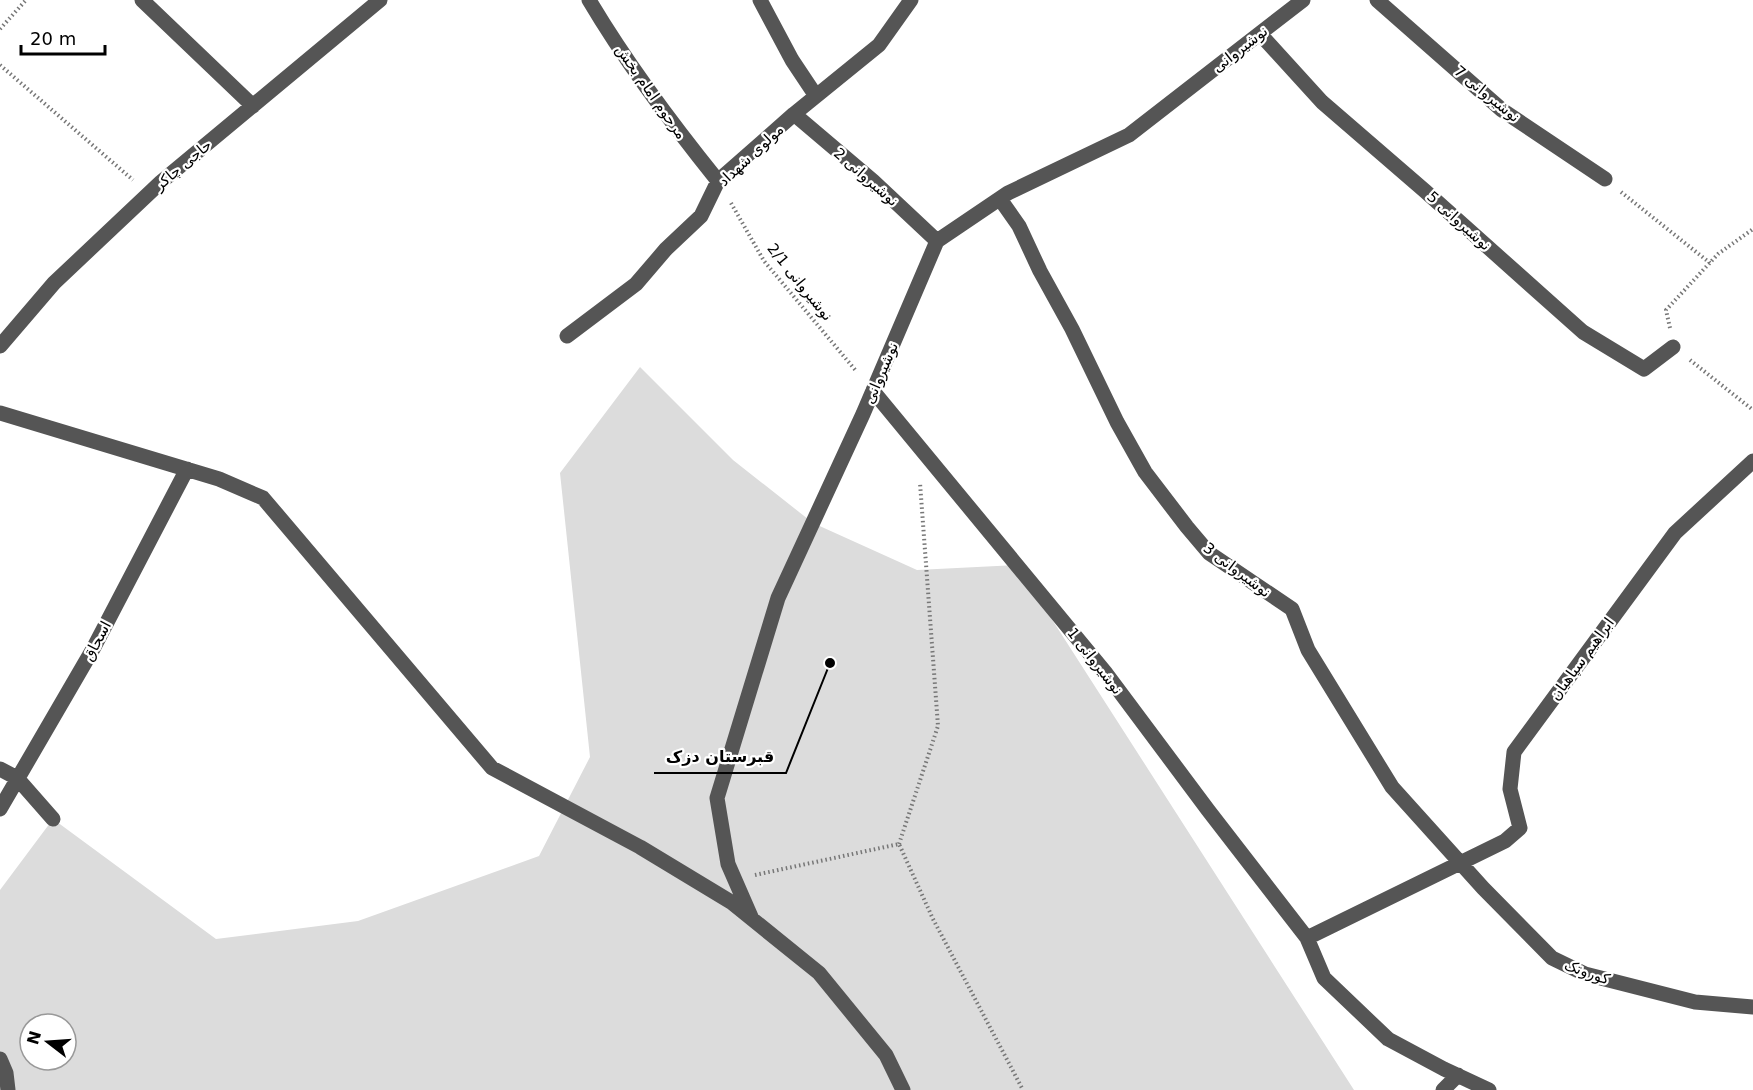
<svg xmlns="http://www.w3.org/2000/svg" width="1753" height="1090" viewBox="0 0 1753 1090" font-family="'DejaVu Sans',Cairo,sans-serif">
  <rect width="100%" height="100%" fill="#fff"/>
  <path fill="#dcdcdc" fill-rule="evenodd" d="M640,367L733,460L813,523L917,570L1017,565L1354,1090H0V890L53,819L216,939L358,921L539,856L590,757L560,473ZM30,1024H66V1060H30Z"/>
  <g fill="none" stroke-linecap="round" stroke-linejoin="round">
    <path stroke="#777" stroke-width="4" stroke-dasharray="1.5 3" stroke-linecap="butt" d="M0,29L26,0
      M0,65L133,180
      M1621,192L1710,263
      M731,203L764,261L857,372
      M1670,328L1666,310L1718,254L1753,229
      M1690,360L1753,410
      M899,844L938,726L920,483
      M755,875L899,844L933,919L1023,1090"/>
    <path stroke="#555" stroke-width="15" d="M142,0L253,106
      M589,0C627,64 672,124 718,181
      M760,0L792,60L816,96
      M1377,0L1502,110L1605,179
      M1260,34L1322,102L1425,191L1583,332L1644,369L1673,347
      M794,114L873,181L937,241
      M1000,199L1019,226L1040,271L1072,329L1117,422L1145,472L1187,527L1209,553L1292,609L1308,650L1392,787L1483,888L1552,958L1585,974L1695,1002L1753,1007
      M567,336L636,284L666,249L701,216L718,181L794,114L879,45L911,0
      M0,346L54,283L161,182L380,0
      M873,391L1105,672L1208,810L1307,938L1324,978L1388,1039L1444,1069L1489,1090
      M0,413L219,479L263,498L492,768L640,847L731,902L819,973L886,1055L903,1090
      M0,769L17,778L53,819
      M0,809L93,649L187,469
      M752,919L728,864L717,798L778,598L863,414L937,241L1008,193L1129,135L1303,0
      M1307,938L1505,841L1520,828L1510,789L1514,752L1675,533L1753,461
      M0,1059L6,1073L8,1090
      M1443,1090L1458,1075"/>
  </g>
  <g text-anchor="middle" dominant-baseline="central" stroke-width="4.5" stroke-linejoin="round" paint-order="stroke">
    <g font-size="15" fill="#000" stroke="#fff">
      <text transform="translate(1240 49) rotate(-38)">نوشیروانی</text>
      <text transform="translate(651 92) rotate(55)">مرحوم امام بخش</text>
      <text transform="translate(1487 94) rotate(39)">نوشیروانی 7</text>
      <text transform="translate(751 155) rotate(-43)">مولوی شهداد</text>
      <text transform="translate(183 165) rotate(-40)">حاجی چاکر</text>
      <text transform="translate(866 177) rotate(41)">نوشیروانی 2</text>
      <text transform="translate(1459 221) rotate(42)">نوشیروانی 5</text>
      <text transform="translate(800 282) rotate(51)">نوشیروانی 2/1</text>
      <text transform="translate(881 373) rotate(-67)">نوشیروانی</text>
      <text transform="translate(1237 570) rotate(37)">نوشیروانی 3</text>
      <text transform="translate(97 641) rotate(-62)">اسحاق</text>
      <text transform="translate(1582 659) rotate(-54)">ابراهیم سپاهیان</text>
      <text transform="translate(1095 661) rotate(52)">نوشیروانی 1</text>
      <text transform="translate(1587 972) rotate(20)">کوروتک</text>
    </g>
  </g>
  <path fill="none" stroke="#000" stroke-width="2" d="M830 663L786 773H654"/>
  <circle fill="#000" stroke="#fff" stroke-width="2" cx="830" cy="663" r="6"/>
  <g font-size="16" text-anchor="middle" font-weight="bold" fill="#000" stroke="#fff" stroke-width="4.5" stroke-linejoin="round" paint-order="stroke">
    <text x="720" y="762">قبرستان دزک</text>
  </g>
  <g transform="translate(48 1042) rotate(287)"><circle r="28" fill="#ffffff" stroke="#999999" stroke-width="1.5"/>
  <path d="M0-4.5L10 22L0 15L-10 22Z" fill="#000000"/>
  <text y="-9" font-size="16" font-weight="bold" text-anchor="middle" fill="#000000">N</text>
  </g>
  <path d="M21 45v9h84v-9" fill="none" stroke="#000000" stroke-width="3"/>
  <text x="30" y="45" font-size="18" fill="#000000" stroke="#ffffff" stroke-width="4.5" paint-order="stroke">20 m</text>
</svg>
